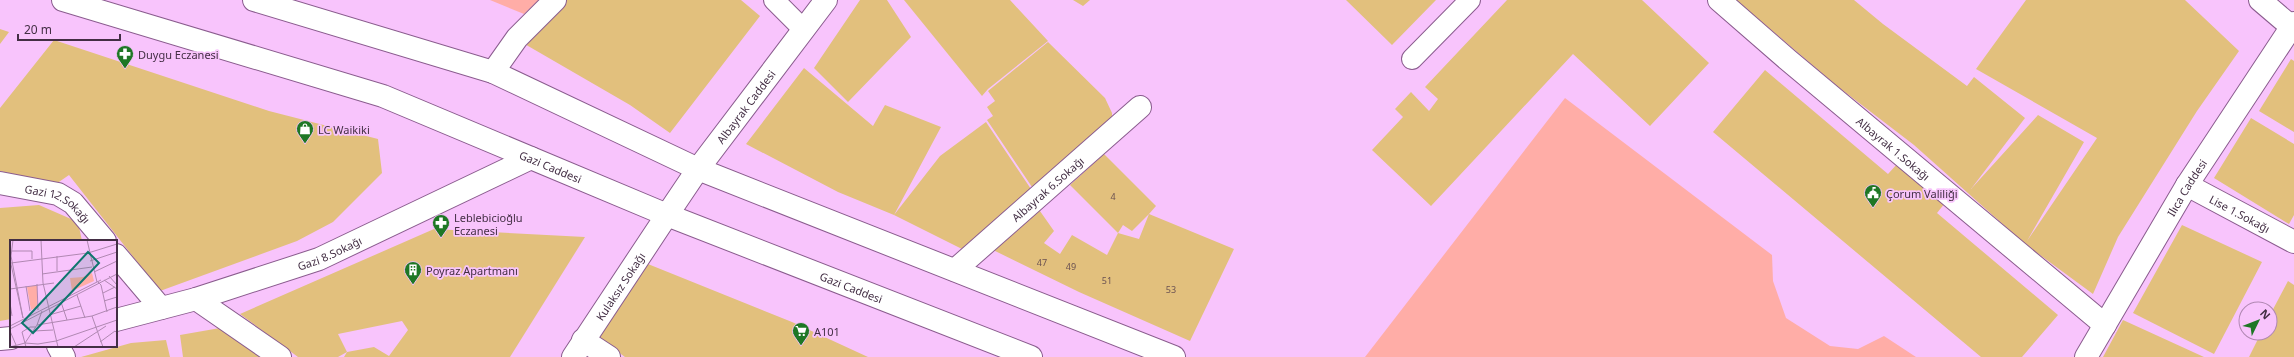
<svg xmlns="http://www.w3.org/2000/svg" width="2294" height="357" viewBox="0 0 2294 357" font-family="'Noto Sans',sans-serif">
  <rect width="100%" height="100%" fill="#f8c4fc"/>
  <path fill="#ffada7" d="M490,0H539L524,14Z
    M1565,98L1772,255L1773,281L1786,318L1830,346L1858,349L1884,336L1916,357H1365Z"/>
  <path fill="#e2c07d" d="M561,0H741L760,16L670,133L630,105L516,39Z
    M860,0H887L911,37L848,102L814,68Z
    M904,0H1010L1048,41L988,89L982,96Z
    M1073,0H1090L1083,6Z
    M1346,0H1436L1392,45Z
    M1507,0H1642L1709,63L1650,126L1573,54L1431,206L1372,150L1403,117L1395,109L1411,92L1429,111L1438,99L1425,87Z
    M1736,0H1854L1883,24L1967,86L1974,77L2025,118L1971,189L2038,115L2084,142L2027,241L2097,138L1976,69L2026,0H2185L2239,51L2197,111L2118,237L2093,294L2025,244L1914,145L1837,86Z
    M0,29L9,32L0,44Z
    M54,40L269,111L378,139L382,173L333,222L297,241L160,291L69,175L56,184L0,171V108Z
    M1048,42L1105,98L1112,113V125L1034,190L987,120L993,116L987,107L995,101L988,91Z
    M2291,59L2294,61V132L2259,111Z
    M804,68L873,126L885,105L941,127L894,215L940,156L986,122L1033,192L968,252L894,215L838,192L746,144Z
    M1765,70L1888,174L1898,163L1945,203L1937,213L2058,315L2022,357H1981L1713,132Z
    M2251,118L2294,144V215L2289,224L2214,178Z
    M1104,154L1156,206L1149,214L1234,249L1190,341L1079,292L991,249L1035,204L1054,231L1044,243L1060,254L1072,235L1107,255L1118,233L1139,239L1149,214L1132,231L1123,225L1118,233L1070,185Z
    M39,205L78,222L82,241H11V319L0,321V208Z
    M2182,225L2262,262L2214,354L2133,313Z
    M434,229L585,237L510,357H344L347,352L374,347L389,356L408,330L402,321L338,334L347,352L338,357H298L240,314Z
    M638,260L792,322L868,357H625L595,335Z
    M2288,281L2294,285V357H2249L2261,333H2270V315Z
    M2123,320L2204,357H2103Z
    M220,328L262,357H183L180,335Z
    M166,340L170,357H81L131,343Z"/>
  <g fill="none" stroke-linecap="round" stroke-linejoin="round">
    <defs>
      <path id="lane" d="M774,0L804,30
        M1412,59L1470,0"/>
      <g id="street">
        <path id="s1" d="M1719,0L1788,60L2105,325"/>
        <path d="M2260,0L2294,29"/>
        <path d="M493,72L517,38L555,0"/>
        <path id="s2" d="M0,183L58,194L73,203L105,241"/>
        <path id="s3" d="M2187,185L2294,242"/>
        <path d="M116,255L161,308"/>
        <path id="s4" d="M955,270L1140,107"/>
        <path d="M196,299L280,357"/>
        <path id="s5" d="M116,320L196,299L319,259L531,158"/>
        <path d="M0,339L11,338"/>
        <path d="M583,340L609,357"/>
        <path d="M58,346L64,357"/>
        <path id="s6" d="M573,357L667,215"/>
        <path id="s7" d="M2086,357L2187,185L2294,23"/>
      </g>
      <g id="secondary">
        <path id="s8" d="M63,0L383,96L667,215L1031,357"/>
        <path d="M254,0L493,72L698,169L1174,357"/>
        <path id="s9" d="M667,215L698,169L826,0"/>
      </g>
    </defs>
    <use href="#lane" stroke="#8a5c8e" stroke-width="22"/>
    <use href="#street" stroke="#8a5c8e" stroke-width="24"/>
    <use href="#secondary" stroke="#8a5c8e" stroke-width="24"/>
    <use href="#lane" stroke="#fff" stroke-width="20"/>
    <use href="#street" stroke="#fff" stroke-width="22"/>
    <use href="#secondary" stroke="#fff" stroke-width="22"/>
  </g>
  <defs>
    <symbol id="pharmacy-pin" viewBox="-11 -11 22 30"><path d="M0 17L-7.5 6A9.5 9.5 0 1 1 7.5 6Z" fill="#1e7725" stroke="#f8c4fc"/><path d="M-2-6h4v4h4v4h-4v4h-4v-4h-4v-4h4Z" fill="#fff"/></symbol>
    <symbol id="shop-pin" viewBox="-11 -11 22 30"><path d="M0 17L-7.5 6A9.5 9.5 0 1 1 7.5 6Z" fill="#1e7725" stroke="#f8c4fc"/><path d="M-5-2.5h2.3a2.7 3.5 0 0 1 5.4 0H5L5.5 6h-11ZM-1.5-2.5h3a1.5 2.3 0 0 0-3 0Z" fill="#fff"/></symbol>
    <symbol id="civic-pin" viewBox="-11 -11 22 30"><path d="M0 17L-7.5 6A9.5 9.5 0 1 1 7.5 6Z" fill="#1e7725" stroke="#f8c4fc"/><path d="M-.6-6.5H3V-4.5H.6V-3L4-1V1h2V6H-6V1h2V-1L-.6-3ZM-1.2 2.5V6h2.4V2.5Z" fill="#fff"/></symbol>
    <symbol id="building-pin" viewBox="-11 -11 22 30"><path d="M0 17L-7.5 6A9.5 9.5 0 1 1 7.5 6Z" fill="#1e7725" stroke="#f8c4fc"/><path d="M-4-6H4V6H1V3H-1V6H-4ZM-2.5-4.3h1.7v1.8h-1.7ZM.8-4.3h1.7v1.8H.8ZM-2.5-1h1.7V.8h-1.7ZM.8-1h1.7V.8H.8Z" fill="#fff"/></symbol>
    <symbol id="supermarket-pin" viewBox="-11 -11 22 30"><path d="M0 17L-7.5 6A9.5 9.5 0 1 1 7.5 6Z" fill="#1e7725" stroke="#f8c4fc"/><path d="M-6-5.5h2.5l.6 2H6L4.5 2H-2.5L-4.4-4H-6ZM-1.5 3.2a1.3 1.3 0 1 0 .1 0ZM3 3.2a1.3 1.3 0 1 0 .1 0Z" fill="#fff"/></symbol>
  </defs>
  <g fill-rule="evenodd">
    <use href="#pharmacy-pin" x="115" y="44" width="20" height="27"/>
    <use href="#shop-pin" x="295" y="119" width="20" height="27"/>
    <use href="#civic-pin" x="1863" y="183" width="20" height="27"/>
    <use href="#pharmacy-pin" x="431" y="213" width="20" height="27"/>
    <use href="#building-pin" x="403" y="260" width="20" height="27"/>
    <use href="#supermarket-pin" x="791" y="321" width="20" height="27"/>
  </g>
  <g text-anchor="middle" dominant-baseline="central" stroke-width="3.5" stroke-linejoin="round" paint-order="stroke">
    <g font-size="9" fill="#6b5252">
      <text x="1113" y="196">4</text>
      <text x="1042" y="262">47</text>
      <text x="1071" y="266">49</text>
      <text x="1107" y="280">51</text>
      <text x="1171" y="289">53</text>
    </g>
    <g font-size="11" fill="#432e44" stroke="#f8c4fc" text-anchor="start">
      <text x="138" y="54">Duygu Eczanesi</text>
      <text x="318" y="129">LC Waikiki</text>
      <text x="1886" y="193">Çorum Valiliği</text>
      <text x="454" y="217">Leblebicioğlu<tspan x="454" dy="13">Eczanesi</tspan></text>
      <text x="426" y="270">Poyraz Apartmanı</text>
      <text x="814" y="331">A101</text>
    </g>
    <g font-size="11" fill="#432e44" stroke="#f8c4fc">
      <text stroke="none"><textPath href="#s9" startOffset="134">Albayrak Caddesi</textPath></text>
      <text stroke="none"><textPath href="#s1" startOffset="229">Albayrak 1.Sokağı</textPath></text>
      <text stroke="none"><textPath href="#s8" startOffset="516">Gazi Caddesi</textPath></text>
      <text stroke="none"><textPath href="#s7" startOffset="197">Ilıca Caddesi</textPath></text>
      <text stroke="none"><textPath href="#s4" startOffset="123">Albayrak 6.Sokağı</textPath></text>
      <text stroke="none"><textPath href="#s2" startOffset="63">Gazi 12.Sokağı</textPath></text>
      <text stroke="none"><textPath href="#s3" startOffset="60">Lise 1.Sokağı</textPath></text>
      <text stroke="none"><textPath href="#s5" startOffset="224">Gazi 8.Sokağı</textPath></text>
      <text stroke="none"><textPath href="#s6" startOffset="85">Kulaksız Sokağı</textPath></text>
      <text stroke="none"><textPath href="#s8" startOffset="840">Gazi Caddesi</textPath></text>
    </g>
  </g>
  <g transform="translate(10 240)">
    <rect width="107" height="107" fill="#f8c4fc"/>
    <path d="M82,33L84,41L62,51L60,38L73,37ZM27,45V67L21,70L17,47Z" fill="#ffada7"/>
    <path fill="none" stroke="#b088b2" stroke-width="1" d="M31,0L33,43L48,107M77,0L87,42M0,11H22V19M0,20L13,78L1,16L3,0M80,21L107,12M1,23L78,13L107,4M47,31V16M84,32L107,21M32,34L82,27M99,36L107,45M94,40L107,49M88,42L91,45L97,72M27,44L28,70M16,46L20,71M0,49L44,43M93,53L105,47M67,55L75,78M94,61L107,57M51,62L57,80M0,63L2,76M39,75L71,66M82,76L93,107M27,85L82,76L107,67M0,86L91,40M0,89L107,34M0,91L6,105M24,91L43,90M90,102L105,91L107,93M15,103L27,85L32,71M0,107L15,103L28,104L46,101L107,80M16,107L12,92L20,87H26M64,107L96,86"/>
    <path fill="#0f766e" fill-opacity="0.15" stroke="#0f766e" stroke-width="2" d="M78,12L89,23L23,93L12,83Z"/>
    <rect width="107" height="107" fill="none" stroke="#432e44" stroke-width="2"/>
  </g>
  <g transform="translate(2258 321) rotate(47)"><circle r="19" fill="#f8c4fc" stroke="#b088b2"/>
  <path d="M0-3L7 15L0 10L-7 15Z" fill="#1e7725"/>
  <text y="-6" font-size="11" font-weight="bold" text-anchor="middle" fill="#432e44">N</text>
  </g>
  <path d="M18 34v6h102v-6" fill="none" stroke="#432e44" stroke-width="2"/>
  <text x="24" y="34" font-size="12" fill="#432e44" stroke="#f8c4fc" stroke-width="3" paint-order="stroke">20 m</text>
</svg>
